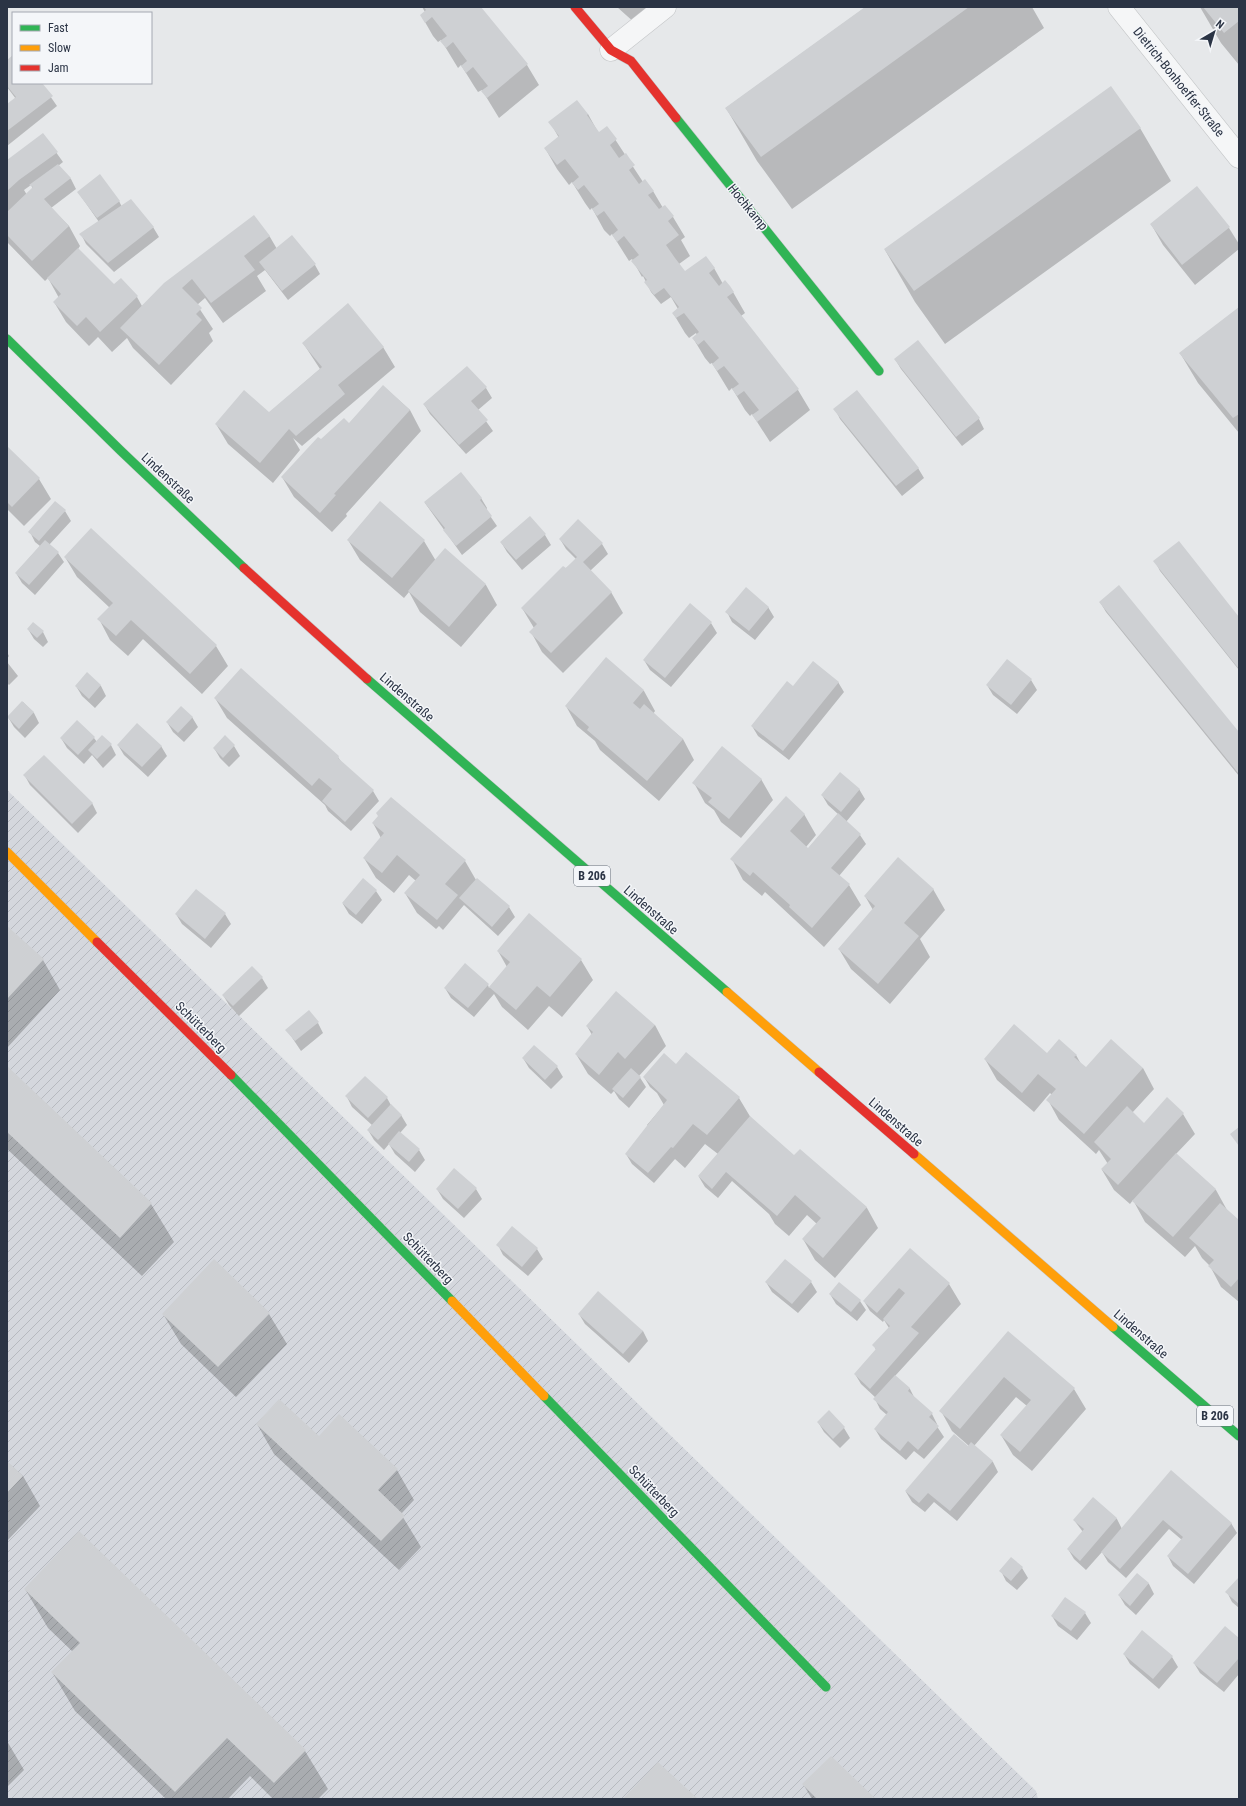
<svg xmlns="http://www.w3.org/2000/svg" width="1246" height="1806" viewBox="0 0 1246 1806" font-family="'Roboto Condensed',sans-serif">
  <defs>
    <pattern id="industrial-furrows" width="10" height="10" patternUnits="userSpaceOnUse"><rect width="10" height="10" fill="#d4d7dd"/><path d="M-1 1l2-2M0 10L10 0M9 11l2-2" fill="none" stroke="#b6b9bf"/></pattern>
  </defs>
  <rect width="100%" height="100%" fill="#e6e8ea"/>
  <path fill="url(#industrial-furrows)" d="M7,790L1036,1791L1038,1799H7Z"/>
  <path fill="#0003" fill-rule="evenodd" d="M422,7H480L527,65L539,85L499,118L482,90L478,92L474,86L461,65L458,68L441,40L438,42L433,36L421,15L425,12Z
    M617,7H667L645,32Z
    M866,7H1032L1044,28L792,209L757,161L726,108Z
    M1200,7H1239V65L1221,43Z
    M13,56V83H41L57,106L7,146V106L16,99L7,87V61Z
    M588,114L599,134L607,127L643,182L653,191L663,208L673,217L685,237L681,240L690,256L679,264L685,273L714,268L723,284L733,292L745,313L741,316L798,390L810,410L770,442L752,414L750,416L745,410L732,388L729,391L712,363L710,364L705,358L693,338L697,335L696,333L689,338L685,333L673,313L678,309L671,297L661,304L651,292L643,276L642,277L632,259L629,261L612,234L610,236L604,230L592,208L590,210L585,203L572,182L569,185L557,169L545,148L559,138L550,122Z
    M1140,128L1171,181L945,344L915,302L885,250Z
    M43,134L63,162L58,166L71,179L76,189L51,208L69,226L80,246L78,249L114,286L137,297L142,306L254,217L270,237L277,249L315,265L320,274L288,300L265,270L257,276L266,291L223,323L205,298L197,305L213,329L209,333L213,341L171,385L133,348L127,338L112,352L98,337L89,346L66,322L54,302L59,298L48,278L45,281L7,242V162ZM31,185L33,189L27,195L24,190Z
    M78,192L119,201L122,207L153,227L159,237L114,272L86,244L81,234L99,222Z
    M1151,224L1229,228L1239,244V249L1195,285L1163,245Z
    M1239,308V433L1198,383L1180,353Z
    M303,343L383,347L395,367L302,446L293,438L300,450L273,483L228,444L216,424L269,413L320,369Z
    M895,359L979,419L984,429L962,446L901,369Z
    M467,367L486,388L492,398L478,410L493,431L466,454L430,414L424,404Z
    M383,386L410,410L421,431L346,514L347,516L332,532L294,497L282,477L321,440L349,424Z
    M835,409L918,468L924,478L902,496L840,419Z
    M7,447L39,479L51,499L24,526L7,509Z
    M481,498L487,508L486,510L497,526L462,555L425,503Z
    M380,502L424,541L436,561L445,550L486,585L497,605L461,647L420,612L409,592L404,598L360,560L348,540Z
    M65,511L71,521L49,545L58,553L64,562L35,595L22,583L16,573L40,546L35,542L30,532Z
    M530,517L545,535L551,545L522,570L507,552L501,542Z
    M560,539L602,544L608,554L590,571L611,592L623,613L563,673L542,652L531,632L534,628L522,608L576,559L566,549Z
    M65,557L216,646L228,666L202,694L143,639L128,656L110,640L99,619L110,608L77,577Z
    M1155,561L1239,618V670L1160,571Z
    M1100,602L1239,734V776L1106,612Z
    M768,607L774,617L755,640L732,622L727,612Z
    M711,623L717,633L671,687L650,670L644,660Z
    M28,629L43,632L48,642L43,647L34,639Z
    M7,652L9,656L7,659Z
    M606,659L644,691L655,711L653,714L683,739L694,760L659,801L600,750L595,741L577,726L566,706Z
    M1007,661L1031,680L1037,690L1017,714L993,695L987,685Z
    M7,662L18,676L9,685L7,683Z
    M87,674L101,686L106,696L95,708L82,696L76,686Z
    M838,682L844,692L789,760L758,736L752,726L793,687Z
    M215,698L338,757L342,763L373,791L379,801L351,831L328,811L325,805L227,718Z
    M23,702L34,713L39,723L25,738L14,727L8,717Z
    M192,717L198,727L184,742L173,732L167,722Z
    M225,737L234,746L240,756L229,767L220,758L214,748Z
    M61,738H94L97,742L111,745L116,755L103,768L92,755L84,764L67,748Z
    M118,745L161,746L167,756L148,777L124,755Z
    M25,776L92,803L97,813L78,833L30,785Z
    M761,779L773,800L741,838L721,822L714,810L705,803L694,783Z
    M859,789L865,799L846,822L860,835L866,844L839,876L849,885L861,905L824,947L765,892L762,896L743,880L732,859L804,814L816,835L806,847L808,849L838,814L828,805L822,795Z
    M373,823L465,861L476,880L509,907L515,917L498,936L464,905L443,930L439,926L436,929L417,913L405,893L416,881L409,875L394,893L376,878L364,858L381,838Z
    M933,889L945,910L920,939L930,957L890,1004L851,969L839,949L873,910L865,896Z
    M376,891L382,900L362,924L349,914L343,904Z
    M176,914H225L231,924L211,948L182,924Z
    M529,915L581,960L593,980L562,1017L549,1006L528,1030L502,1007L494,994L474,1017L451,998L445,988L488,985L489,988L507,967L498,951Z
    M7,927L43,960L60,990L7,1048Z
    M262,978L268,988L239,1016L229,1005L223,995Z
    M318,1023L323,1033L301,1051L287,1030Z
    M655,1025L666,1046L639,1076L646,1087L629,1108L619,1099L614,1091L611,1094L588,1074L576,1054L592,1035L587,1026Z
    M534,1046L557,1067L563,1077L551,1089L529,1068L523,1058Z
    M1047,1054L1076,1055L1081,1064L1086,1068H1143L1154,1089L1132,1113L1144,1124L1183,1114L1195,1134L1176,1154L1216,1190L1227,1210L1239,1221V1302L1221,1287L1210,1266L1202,1258L1195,1246L1185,1257L1145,1222L1133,1200L1130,1204L1114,1190L1102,1170L1108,1164L1099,1150L1096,1154L1059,1120L1048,1100L1052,1095L1050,1093L1034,1112L997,1080L985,1059Z
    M675,1064L739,1098L751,1118L794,1156L800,1150L867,1208L878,1228L835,1278L815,1260L803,1239L817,1224L807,1215L789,1236L775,1224L769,1214L732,1181L718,1198L705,1187L699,1177L718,1154L705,1144L685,1168L675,1159L654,1183L632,1164L626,1154L649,1127L647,1125L664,1105L657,1093L650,1087L644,1077Z
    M7,1067L151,1204L174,1242L142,1276L7,1149Z
    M365,1077L387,1098L392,1107L401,1115L407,1125L400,1133L419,1150L425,1160L415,1172L395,1154L389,1144L384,1150L374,1140L368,1130L372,1125L352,1107L347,1097Z
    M437,1189H476L482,1199L464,1218L443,1199Z
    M498,1245L537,1249L543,1259L528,1276L503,1255Z
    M910,1249L949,1284L961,1304L895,1376L910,1389L915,1399L932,1414L937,1424L936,1425L944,1437L924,1459L914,1451L906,1460L881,1439L875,1429L887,1415L880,1409L875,1399L876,1398L861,1384L855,1374L876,1350L874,1345L889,1328L884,1320L883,1322L870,1311L864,1301Z
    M766,1282H811L817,1292L798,1313L772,1292Z
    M830,1294L860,1301L866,1310L857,1321L836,1304Z
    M163,1314H269L287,1344L236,1397L181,1344Z
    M579,1314L643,1331L648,1341L629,1363L585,1324Z
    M1008,1332L1074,1389L1086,1409L1032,1471L1013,1455L1001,1435L1027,1406L1016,1397L974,1446L993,1462L998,1472L957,1521L934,1502L925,1512L912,1502L906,1492L969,1446L952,1431L941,1411Z
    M818,1422L844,1428L850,1438L840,1448L824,1432Z
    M257,1424L319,1438L397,1470L414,1500L401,1514L421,1547L399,1570L274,1454Z
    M7,1462L23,1476L40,1506L7,1541Z
    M1171,1472L1231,1523L1237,1533L1194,1584L1173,1566L1168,1556L1182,1540L1169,1529L1126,1578L1108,1562L1102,1552L1086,1570L1074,1559L1068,1549L1083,1532L1074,1520L1093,1498L1117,1519L1122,1529Z
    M79,1533L305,1751L328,1789L318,1799H273L250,1776L228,1799H166L75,1711L52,1672L73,1652L48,1628L25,1589Z
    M1022,1568L1028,1578L1017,1590L1006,1581L1001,1571Z
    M1137,1574L1149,1584L1154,1594L1136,1615L1125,1605L1119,1595Z
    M1239,1579V1608L1232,1602L1227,1592Z
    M1085,1613L1091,1623L1077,1640L1058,1626L1052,1616Z
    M1239,1639V1674L1224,1692L1200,1673L1194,1663Z
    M1124,1654L1172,1657L1178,1667L1159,1689L1130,1664Z
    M7,1741L24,1770L7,1787Z
    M803,1784L874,1799H812Z"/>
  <path fill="#ced0d3" d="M424,7H481L528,64L487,98L481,91L488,86L473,67L466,73L461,66L467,61L453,42L446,48L440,41L447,36L432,17L425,23L420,15L426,10Z
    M865,7H969L761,157L725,108Z
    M1203,7H1239V21L1224,33Z
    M13,55V83H42L53,96L7,131V104L16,97L7,86V60Z
    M1111,86L1141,128L914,291L884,249Z
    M577,100L588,114L587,115L599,132L607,126L617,139L610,145L619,158L626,153L630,159L635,165L629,170L639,184L645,179L654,191L648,195L659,209L665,205L674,216L668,221L679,235L666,245L675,258L685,271L706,256L715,268L709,273L719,286L725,280L730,286L734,292L727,297L799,389L757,422L752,415L759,410L744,391L737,396L732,389L739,384L724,366L717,371L712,364L719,358L704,340L698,345L692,338L699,332L684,313L676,318L672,313L679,307L664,288L654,295L644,282L647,280L631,261L639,255L624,236L617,242L612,235L618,230L604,211L597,216L592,209L599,204L584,185L578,190L572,183L579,177L565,159L557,165L544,148L559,136L548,122Z
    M43,133L58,152L19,180L7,191V160Z
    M58,164L71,178L44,199L69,226L32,261L7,235V212L33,187L29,185Z
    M100,174L120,201L97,218L77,192Z
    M1197,186L1230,227L1182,265L1150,224Z
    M131,199L154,227L108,263L79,234Z
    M254,215L270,236L244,256L255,270L211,303L192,279L182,288L202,308L196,314L202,320L159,365L120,328L164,283Z
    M292,235L316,264L282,291L259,262Z
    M78,248L114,284L121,278L138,296L100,332L86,317L77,326L53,302L61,294L47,278Z
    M348,303L384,347L338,385L345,394L296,436L289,429L260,463L215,424L244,390L269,412L322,367L302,343Z
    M1239,307V414L1233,418L1179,353Z
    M918,340L980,418L956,437L894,359Z
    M467,366L487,387L471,401L488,420L459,445L423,404Z
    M383,385L410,410L334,494L336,495L320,513L281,477L318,437L321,439L344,418L349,423Z
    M857,390L919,468L896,486L833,409Z
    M7,446L40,478L12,507L7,502Z
    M461,472L482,498L480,500L492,516L456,546L443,530L445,528L424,502Z
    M55,501L66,510L39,541L28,532Z
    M380,501L425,540L392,578L347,540Z
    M530,516L546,534L516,560L500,542Z
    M578,519L603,543L583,562L612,592L551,653L529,632L537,624L521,608L563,566L566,568L577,557L559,539Z
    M91,528L217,645L190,674L131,620L116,636L97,619L113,603L64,557Z
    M45,540L59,552L29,585L15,573Z
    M1179,541L1239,617V669L1153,561Z
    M445,548L486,584L449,627L408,591Z
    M1119,585L1239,732V774L1099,602Z
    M746,587L769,607L749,631L725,612Z
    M690,603L712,622L665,678L643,660Z
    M33,622L44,631L37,638L27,629Z
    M606,657L644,690L633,703L640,709L644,704L683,739L647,781L587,730L589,727L565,706Z
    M1007,659L1032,679L1011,705L986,685Z
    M813,661L839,682L783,751L751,726L787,681L793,686Z
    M241,668L339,756L338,758L374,790L345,822L322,801L332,789L319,778L312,786L214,698Z
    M87,672L101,685L89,699L75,686Z
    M22,701L34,712L19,729L7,717Z
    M181,706L193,717L178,733L166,722Z
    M77,720L95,737L78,755L60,738Z
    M137,723L162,746L142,767L117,745Z
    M102,735L112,744L97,759L88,750Z
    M225,735L235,745L223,758L213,748Z
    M722,746L762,779L729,819L708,802L712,798L692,783Z
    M44,755L93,803L72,824L23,775Z
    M840,772L860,789L841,812L821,795Z
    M786,796L805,814L790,831L808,848L838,813L861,834L831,868L850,884L812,928L789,907L790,905L753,872L750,876L730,859Z
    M391,797L466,860L445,884L458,895L437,920L404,893L420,875L397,855L382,873L363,858L384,833L372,823L378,816L376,813Z
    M898,857L934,889L904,923L919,936L878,984L838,949L875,906L864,896Z
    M363,878L377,890L356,915L342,903Z
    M477,878L510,906L492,927L459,898Z
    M196,889L226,913L205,939L175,914Z
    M529,913L582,959L550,997L537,986L516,1010L489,987L510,962L497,951Z
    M7,926L44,959L7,999Z
    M465,963L489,984L468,1008L444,988Z
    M252,966L263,977L233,1006L222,995Z
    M616,991L655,1025L625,1059L618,1052L599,1075L575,1054L593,1032L586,1026Z
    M309,1010L319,1022L295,1041L285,1030Z
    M1014,1024L1047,1053L1059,1039L1077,1055L1074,1057L1086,1067L1111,1039L1143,1068L1084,1134L1046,1100L1056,1089L1038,1074L1022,1093L984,1059Z
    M534,1045L558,1066L545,1080L522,1058Z
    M686,1052L740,1097L707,1135L693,1124L673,1148L671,1147L648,1173L625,1154L667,1100L643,1077L664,1053L676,1064Z
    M7,1066L152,1203L120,1238L7,1132Z
    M631,1068L641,1077L623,1098L612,1089Z
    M365,1076L388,1097L368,1118L345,1096Z
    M1167,1097L1184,1113L1118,1185L1101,1169L1111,1159L1094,1142L1127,1106L1144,1123Z
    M391,1104L402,1115L378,1140L367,1130Z
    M750,1116L794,1155L800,1149L867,1207L823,1258L802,1239L821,1218L795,1195L777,1216L726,1172L712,1189L698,1176Z
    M1239,1127V1146L1230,1134Z
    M399,1131L420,1149L409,1162L388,1144Z
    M1176,1153L1216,1189L1173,1237L1132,1201Z
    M454,1168L477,1188L458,1209L436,1189Z
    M1220,1203L1239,1220V1278L1231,1287L1208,1266L1214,1260L1189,1238Z
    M512,1226L538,1248L522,1267L496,1245Z
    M910,1248L950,1283L911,1327L919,1333L870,1389L854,1374L876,1349L872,1345L890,1326L883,1319L905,1293L899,1288L877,1313L863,1301Z
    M214,1259L270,1313L218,1367L162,1314Z
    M785,1259L812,1281L792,1304L765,1282Z
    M839,1282L861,1300L851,1312L829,1294Z
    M598,1291L643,1331L623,1354L578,1314Z
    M1008,1331L1075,1388L1020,1452L1000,1435L1031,1400L1004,1377L960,1429L939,1411Z
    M895,1375L910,1388L908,1391L933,1413L929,1417L939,1426L918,1450L908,1441L900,1451L874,1429L888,1412L873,1399Z
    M279,1399L319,1436L339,1414L398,1469L378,1490L405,1516L381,1541L256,1424Z
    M829,1410L845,1427L833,1439L817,1422Z
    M954,1434L968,1446L971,1442L993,1461L950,1511L928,1493L919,1503L905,1491Z
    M7,1461L23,1476L7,1493Z
    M1171,1470L1232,1523L1188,1574L1167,1556L1183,1537L1163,1520L1120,1569L1101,1552Z
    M1093,1497L1117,1518L1080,1561L1067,1549L1084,1529L1073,1520Z
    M79,1531L306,1750L274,1783L227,1738L175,1792L51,1672L80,1643L24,1589Z
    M1011,1557L1023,1567L1011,1581L999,1571Z
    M1137,1573L1149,1583L1130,1606L1118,1595Z
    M1239,1577V1604L1225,1592Z
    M1065,1597L1086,1612L1071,1631L1051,1616Z
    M1225,1626L1239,1638V1658L1217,1683L1193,1663Z
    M1142,1630L1173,1656L1153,1679L1123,1654Z
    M831,1756L876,1799H817L802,1784Z
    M658,1762L698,1799H623Z"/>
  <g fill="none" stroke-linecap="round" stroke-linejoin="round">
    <defs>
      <path id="street" d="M1119,7L1239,157
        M611,50L665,7"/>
      <path id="fast" d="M676,118L879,371
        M7,339L121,451L244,568
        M367,679L727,992
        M231,1075L452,1301
        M1113,1327L1239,1436
        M544,1396L826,1687"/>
      <path id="slow" d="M7,852L97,942
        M727,992L819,1072
        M914,1154L1113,1327
        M452,1301L544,1396"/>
      <path id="jam" d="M575,7L611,50L631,61L676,118
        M244,568L367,679
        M97,942L231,1075
        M819,1072L914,1154"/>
    </defs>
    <use href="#street" stroke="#c4c6c8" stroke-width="23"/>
    <use href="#fast" stroke="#c4c6c8" stroke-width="10"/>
    <use href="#slow" stroke="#c4c6c8" stroke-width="10"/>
    <use href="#jam" stroke="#c4c6c8" stroke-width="10"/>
    <use href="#street" stroke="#f5f6f7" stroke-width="22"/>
    <use href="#fast" stroke="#30b455" stroke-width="9"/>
    <use href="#slow" stroke="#ff9f0a" stroke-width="9"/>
    <use href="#jam" stroke="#e5322d" stroke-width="9"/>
  </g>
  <g text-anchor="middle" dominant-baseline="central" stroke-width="3" stroke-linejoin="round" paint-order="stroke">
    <g fill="#f4f6f9" stroke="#676e7b" stroke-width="1">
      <rect x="574" y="866" width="36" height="20" rx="3"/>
      <rect x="1197" y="1406" width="36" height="20" rx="3"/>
    </g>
    <g font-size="12" font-weight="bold" fill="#2b3445">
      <text x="592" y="876">B 206</text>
      <text x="1215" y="1416">B 206</text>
    </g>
    <g font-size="13" fill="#2b3445" stroke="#f4f6f9">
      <text transform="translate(1179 82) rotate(51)">Dietrich-Bonhoeffer-Straße</text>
      <text transform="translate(748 207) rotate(51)">Hochkamp</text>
      <text transform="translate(168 478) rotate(43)">Lindenstraße</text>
      <text transform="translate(407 697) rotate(41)">Lindenstraße</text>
      <text transform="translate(651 910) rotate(41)">Lindenstraße</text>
      <text transform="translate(201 1027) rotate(45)">Schütterberg</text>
      <text transform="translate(896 1122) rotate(41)">Lindenstraße</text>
      <text transform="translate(428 1258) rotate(46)">Schütterberg</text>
      <text transform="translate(1141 1334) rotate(41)">Lindenstraße</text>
      <text transform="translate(654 1491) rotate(46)">Schütterberg</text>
    </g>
  </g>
  <rect width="1246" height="1806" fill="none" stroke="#2b3445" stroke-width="16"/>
  <rect x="12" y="12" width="140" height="72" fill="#f4f6f9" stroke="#a4a8b1"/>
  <rect x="20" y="25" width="20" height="6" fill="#30b455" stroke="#a4a8b1"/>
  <text x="48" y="32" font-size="12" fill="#2b3445">Fast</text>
  <rect x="20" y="45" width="20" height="6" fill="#ff9f0a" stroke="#a4a8b1"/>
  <text x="48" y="52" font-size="12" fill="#2b3445">Slow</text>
  <rect x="20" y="65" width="20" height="6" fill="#e5322d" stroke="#a4a8b1"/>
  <text x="48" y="72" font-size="12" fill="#2b3445">Jam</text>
  <g transform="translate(1214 32) rotate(38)" stroke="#f4f6f9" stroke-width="3" paint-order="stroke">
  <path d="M0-3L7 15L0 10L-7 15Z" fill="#2b3445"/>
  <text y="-6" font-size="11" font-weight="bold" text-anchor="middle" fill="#2b3445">N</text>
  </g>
</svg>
